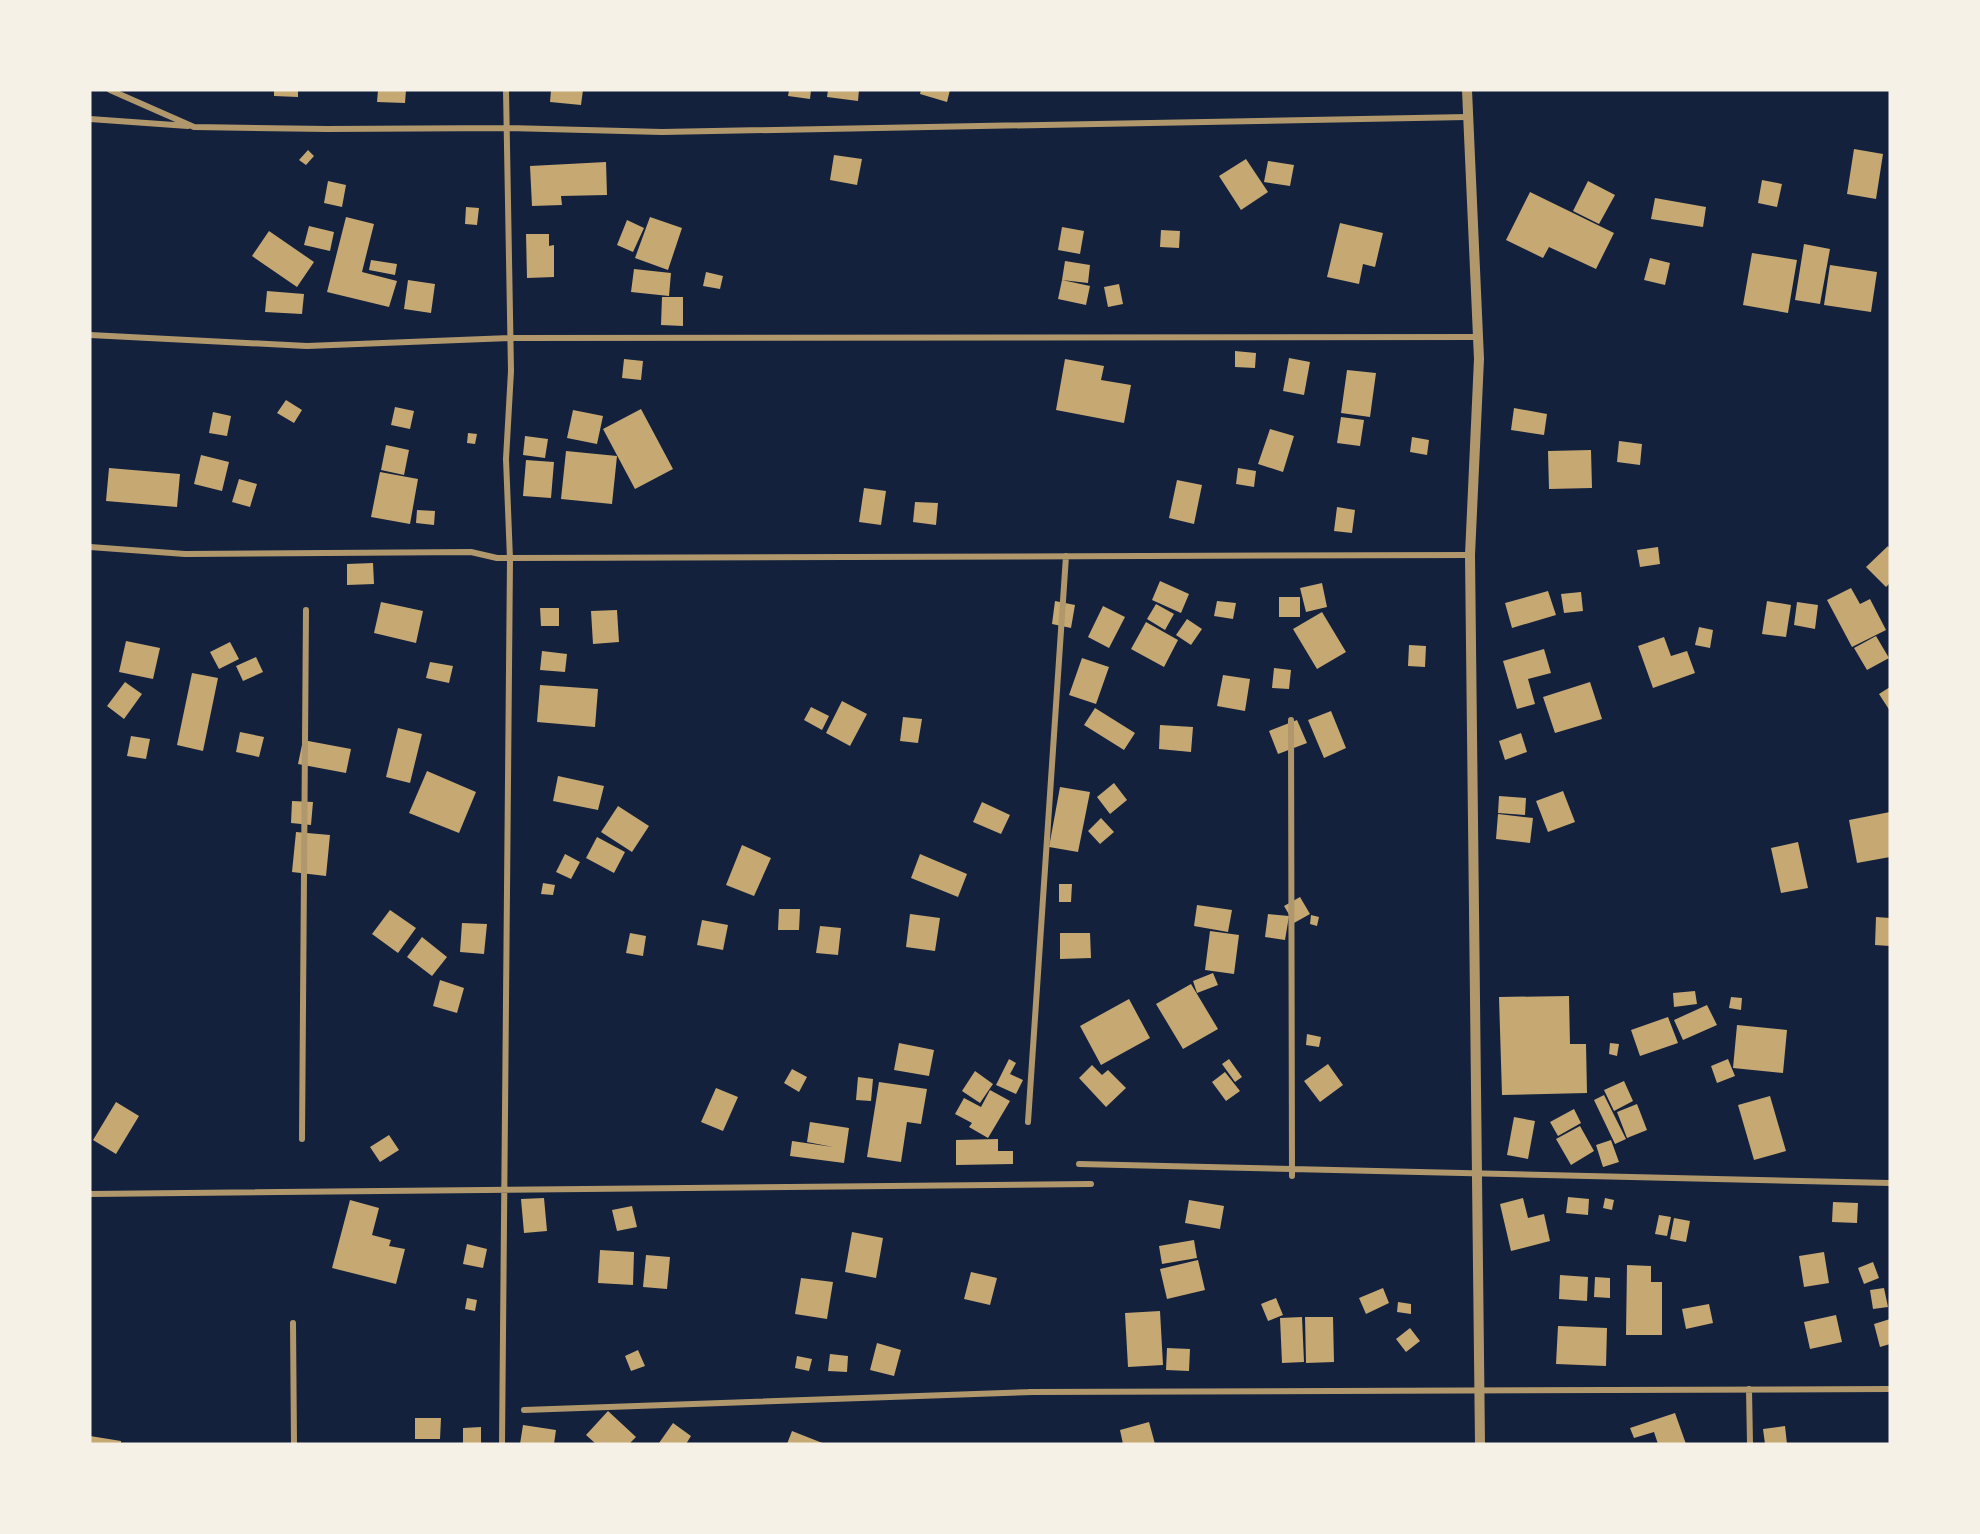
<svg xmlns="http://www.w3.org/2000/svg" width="1980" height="1534" viewBox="0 0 1980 1534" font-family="'Source Sans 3',sans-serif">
  <rect width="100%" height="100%" fill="#14213d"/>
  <path fill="#c6a872" d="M274,90H298V97L274,96Z
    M378,90H406L405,103L377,102Z
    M551,90H583L581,105L550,102Z
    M789,90H811L810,99L788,96Z
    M828,90H859L858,101L827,97Z
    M921,90H950L947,102L920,94Z
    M1854,149L1883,154L1876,199L1847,194Z
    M308,150L314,156L306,165L299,160Z
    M834,155L862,159L857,185L830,180Z
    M1246,159L1268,192L1241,210L1219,176Z
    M1268,161L1294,165L1290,186L1264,182Z
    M606,162L607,195L561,196L562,205L532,206L530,166Z
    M1762,180L1782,184L1777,207L1758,203Z
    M328,181L346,185L342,207L324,203Z
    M1588,181L1615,195L1599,224L1573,211Z
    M1530,192L1614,233L1596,269L1549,247L1543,258L1506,240Z
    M1655,198L1706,207L1703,227L1651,219Z
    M466,207L479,208L477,225L465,224Z
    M346,217L374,224L362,272L397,281L389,307L327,292Z
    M650,217L682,228L668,270L635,258Z
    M627,220L644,228L633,252L617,245Z
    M1340,223L1383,233L1375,267L1363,264L1359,284L1327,277Z
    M309,226L334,232L330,251L304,245Z
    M1062,227L1084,231L1080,254L1058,250Z
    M1161,230L1180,231L1179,248L1160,247Z
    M269,231L314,262L297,287L252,256Z
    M526,234H549V246L554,245V277L527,278Z
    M1804,244L1830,249L1820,304L1795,300Z
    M1752,253L1797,260L1788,313L1743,305Z
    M1650,258L1670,263L1665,285L1644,280Z
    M371,260L397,264L395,275L369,270Z
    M1065,261L1090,265L1088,283L1062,280Z
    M1830,265L1877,272L1871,312L1824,305Z
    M634,269L671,273L669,296L631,292Z
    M706,272L723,276L720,289L703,286Z
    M408,280L435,284L431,313L404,309Z
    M1062,280L1090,286L1086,305L1058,299Z
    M1119,284L1123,304L1108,307L1104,287Z
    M267,291L304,294L302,314L265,312Z
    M662,297H683V326L661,325Z
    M1235,351L1256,353L1255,368L1235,367Z
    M1289,358L1310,362L1304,395L1283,391Z
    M624,359L643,361L641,380L622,378Z
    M1065,359L1104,366L1101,380L1131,385L1124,423L1056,410Z
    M1347,370L1376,373L1370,417L1341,413Z
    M286,400L302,410L294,423L277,413Z
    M395,407L414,411L410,429L391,425Z
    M1514,408L1547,414L1544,435L1511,430Z
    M641,409L673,469L635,489L603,429Z
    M573,410L603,416L597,444L567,438Z
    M213,412L231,416L227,436L209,433Z
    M1341,417L1364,420L1360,446L1337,443Z
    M1270,429L1294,436L1283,472L1258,464Z
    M468,433L477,434L475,444L467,443Z
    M525,436L548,439L545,458L523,455Z
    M1412,437L1429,440L1427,455L1410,452Z
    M1619,441L1642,444L1640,465L1617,462Z
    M386,445L409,450L404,475L381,470Z
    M1591,450L1592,488L1549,489L1548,451Z
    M566,451L617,456L612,504L561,499Z
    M201,455L229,462L222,491L194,484Z
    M526,460L554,462L551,498L523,496Z
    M109,468L180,474L177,507L106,501Z
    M1238,468L1256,471L1254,487L1236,484Z
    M380,472L418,479L410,524L371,517Z
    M239,479L257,484L250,507L232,502Z
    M1177,480L1202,485L1194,524L1169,518Z
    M864,488L886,491L881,525L859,522Z
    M915,502L938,503L936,525L913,522Z
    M1337,507L1355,510L1352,533L1334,531Z
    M417,510L435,511L434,525L416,523Z
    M1888,546L1890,549V583L1886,587L1866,567Z
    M1658,547L1660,564L1640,567L1637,550Z
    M373,563L374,584L347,585V564Z
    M1160,581L1189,594L1181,613L1152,600Z
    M1322,583L1327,607L1306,612L1300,588Z
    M1851,588L1860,604L1870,599L1886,630L1852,647L1827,600Z
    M1548,591L1556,615L1512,628L1505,603Z
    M1581,592L1583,611L1564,613L1561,594Z
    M1279,597H1300V617H1279Z
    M1055,601L1075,605L1071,628L1052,624Z
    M1217,601L1236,603L1233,619L1214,616Z
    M1767,601L1791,605L1786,637L1762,634Z
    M381,602L423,611L416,643L374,633Z
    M1797,602L1818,605L1815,629L1794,625Z
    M1156,604L1174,614L1165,630L1147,619Z
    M1103,606L1125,617L1109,648L1088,637Z
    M540,608H559V626H541Z
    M617,610L619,642L593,644L591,611Z
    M1322,612L1346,652L1317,669L1293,629Z
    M1187,619L1202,629L1191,645L1176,635Z
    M1146,622L1178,640L1164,667L1131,649Z
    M1699,627L1713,630L1710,648L1695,645Z
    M1876,636L1889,658L1867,670L1854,648Z
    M1664,637L1671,656L1687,651L1695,673L1653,688L1638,646Z
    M126,641L160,648L153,679L119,672Z
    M230,642L239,659L219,669L210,652Z
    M1409,645L1426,646L1425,667L1408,666Z
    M1544,649L1551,673L1528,679L1535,704L1517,709L1503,661Z
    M542,651L567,654L565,672L540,670Z
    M256,657L263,672L243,681L236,666Z
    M1082,658L1109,667L1096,704L1069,695Z
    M430,662L453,666L449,683L426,678Z
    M1274,668L1291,670L1289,689L1272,688Z
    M192,673L218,678L203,751L177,745Z
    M1223,675L1250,679L1245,711L1217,706Z
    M125,682L142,694L124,719L107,706Z
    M1590,682L1602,719L1555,733L1543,697Z
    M540,685L598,689L595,727L537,722Z
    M1890,687V711L1879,694Z
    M842,701L867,714L850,746L826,733Z
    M811,707L829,716L822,730L804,720Z
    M1095,708L1135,733L1124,750L1084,725Z
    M1331,711L1346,748L1324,758L1308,720Z
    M903,717L922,719L918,743L900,741Z
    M1297,720L1307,743L1278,754L1269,731Z
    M1160,725L1193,727L1191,752L1159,749Z
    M398,728L422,734L410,783L386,777Z
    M240,732L264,737L259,757L236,752Z
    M1521,733L1527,752L1505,760L1499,741Z
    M131,736L150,739L146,759L127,756Z
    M303,740L351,749L346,773L298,764Z
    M427,771L476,792L459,833L409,813Z
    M558,776L604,786L598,810L553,801Z
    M1114,783L1127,800L1110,814L1097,797Z
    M1060,787L1090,792L1078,852L1049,847Z
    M1563,791L1575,822L1548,832L1536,801Z
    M1499,796L1526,798L1525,815L1498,813Z
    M292,801L313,802L311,825L291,823Z
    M982,802L1010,815L1001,834L973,822Z
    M618,806L649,826L632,852L601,832Z
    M1890,812V857L1857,863L1849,820Z
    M1498,814L1533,818L1530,843L1496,839Z
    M1101,818L1114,832L1100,844L1088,831Z
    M296,832L330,835L326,876L292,872Z
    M597,837L625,852L614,873L586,858Z
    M1798,842L1808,888L1781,893L1771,848Z
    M742,845L771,858L754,896L726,885Z
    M565,854L580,862L571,879L556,872Z
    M920,854L967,874L958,897L911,878Z
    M543,883L555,885L553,895L541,894Z
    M1059,884H1072L1071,902H1059Z
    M1300,897L1310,914L1294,923L1284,906Z
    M1197,905L1232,910L1228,932L1194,926Z
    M779,909H800L799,930H778Z
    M390,910L416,928L398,953L372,934Z
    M910,914L940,918L935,951L906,947Z
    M1268,914L1289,916L1285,940L1265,937Z
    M1311,915L1319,917L1317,926L1310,924Z
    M1876,917L1890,918V946L1875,945Z
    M702,920L728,925L723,950L697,945Z
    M462,923L487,924L484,954L460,952Z
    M820,926L841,928L838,955L816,953Z
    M1210,931L1239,935L1234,974L1205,970Z
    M630,933L646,936L643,956L626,953Z
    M1060,933H1090L1091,958L1060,959Z
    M422,937L447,957L432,976L407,957Z
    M1213,973L1218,985L1197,993L1193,981Z
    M440,980L464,988L457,1013L433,1006Z
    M1191,984L1218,1029L1183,1049L1156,1004Z
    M1695,991L1697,1004L1674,1007L1673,993Z
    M1569,996L1570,1044H1586L1587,1093L1502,1095L1499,997Z
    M1731,997L1742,998L1741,1010L1729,1008Z
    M1129,999L1150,1038L1101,1065L1080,1026Z
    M1707,1005L1717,1025L1683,1040L1674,1020Z
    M1668,1017L1678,1043L1640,1056L1631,1030Z
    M1737,1025L1787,1030L1783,1073L1733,1068Z
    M1307,1034L1321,1037L1319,1047L1306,1045Z
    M899,1043L934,1050L929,1076L894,1070Z
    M1610,1043L1619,1044L1617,1056L1609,1054Z
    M1009,1059L1016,1063L1010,1074L1023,1080L1016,1094L996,1085Z
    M1229,1059L1242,1077L1235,1082L1222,1064Z
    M1728,1059L1735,1076L1717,1083L1711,1066Z
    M1328,1064L1343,1085L1320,1102L1304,1081Z
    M1092,1065L1102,1075L1108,1070L1126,1088L1106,1107L1079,1078Z
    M792,1069L807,1077L799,1092L784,1083Z
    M975,1071L993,1084L980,1103L962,1091Z
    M1225,1072L1240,1091L1226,1101L1212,1082Z
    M858,1077L873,1079L871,1101L856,1100Z
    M1624,1081L1633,1101L1614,1111L1604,1090Z
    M879,1082L927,1089L921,1124L907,1122L901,1162L867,1157Z
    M716,1088L738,1097L723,1131L701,1122Z
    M990,1090L1010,1101L988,1138L969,1127L972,1123L955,1114L964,1098L981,1107Z
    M1604,1095L1626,1139L1615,1144L1594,1100Z
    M1770,1096L1786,1151L1754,1160L1738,1105Z
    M116,1102L139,1116L116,1154L93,1140Z
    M1637,1104L1647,1130L1627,1138L1617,1112Z
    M1574,1109L1581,1123L1558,1136L1550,1122Z
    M1514,1117L1535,1121L1528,1159L1507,1155Z
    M810,1122L849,1128L844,1163L790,1156L792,1141L833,1147L807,1142Z
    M1580,1126L1594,1151L1571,1165L1556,1139Z
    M389,1135L399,1150L380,1162L370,1147Z
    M998,1139V1151H1013V1164L956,1165V1140Z
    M1611,1140L1619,1162L1603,1167L1596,1145Z
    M1568,1197L1589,1199L1588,1215L1566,1213Z
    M544,1198L547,1231L524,1233L521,1199Z
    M1523,1198L1528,1218L1544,1214L1550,1241L1511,1251L1500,1204Z
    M1605,1198L1614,1200L1612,1210L1603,1208Z
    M350,1200L379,1208L372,1235L391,1240L389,1246L405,1249L396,1284L332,1268Z
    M1189,1200L1224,1206L1220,1229L1185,1223Z
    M1833,1202L1858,1203L1857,1223L1832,1222Z
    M632,1206L637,1227L617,1231L612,1210Z
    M1659,1215L1671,1217L1667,1236L1655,1234Z
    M1674,1218L1690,1221L1686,1242L1670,1239Z
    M852,1232L883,1238L876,1278L845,1272Z
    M1194,1240L1197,1258L1162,1264L1159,1246Z
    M467,1244L487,1249L483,1268L463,1264Z
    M600,1250L634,1252L633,1285L598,1283Z
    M1824,1252L1829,1283L1804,1287L1799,1256Z
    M646,1255L670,1257L667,1289L643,1287Z
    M1198,1260L1205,1290L1167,1299L1160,1269Z
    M1873,1262L1879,1278L1864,1284L1858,1268Z
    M1627,1265L1651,1266V1282H1662V1335H1626Z
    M971,1272L997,1278L990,1305L964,1299Z
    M1560,1275L1588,1277L1587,1301L1559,1299Z
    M1595,1277L1610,1278V1298L1594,1297Z
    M801,1278L833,1282L827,1319L795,1314Z
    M1383,1288L1389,1303L1366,1314L1359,1298Z
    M1884,1288L1888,1307L1873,1309L1870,1290Z
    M467,1298L477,1300L475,1311L465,1309Z
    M1276,1298L1283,1315L1268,1321L1261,1304Z
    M1398,1302L1411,1304V1314L1397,1312Z
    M1709,1304L1713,1323L1686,1329L1682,1309Z
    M1160,1311L1163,1365L1128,1367L1125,1313Z
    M1836,1315L1842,1342L1810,1349L1804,1322Z
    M1302,1317L1304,1362L1282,1363L1280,1318Z
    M1305,1317H1333L1334,1362L1306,1363Z
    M1890,1319V1344L1880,1347L1874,1324Z
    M1558,1326L1607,1328L1606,1366L1556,1364Z
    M1410,1328L1420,1341L1406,1352L1396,1339Z
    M877,1343L901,1350L894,1376L870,1370Z
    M1167,1348L1190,1349L1189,1371L1166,1370Z
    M638,1350L645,1366L631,1371L625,1356Z
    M830,1354L848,1356L847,1372L828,1371Z
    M797,1356L812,1359L809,1371L795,1368Z
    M608,1411L636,1437L629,1444H596L586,1435Z
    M1675,1413L1686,1444H1658L1654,1432L1634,1438L1630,1428Z
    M415,1418H441L440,1439H415Z
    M1149,1422L1155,1444H1123L1120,1430Z
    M673,1423L691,1436L686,1444L659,1443Z
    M523,1425L556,1430L554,1444H520Z
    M1785,1426L1787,1444H1765L1763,1429Z
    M481,1427V1444H463V1428Z
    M792,1431L825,1444H787Z
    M90,1436L121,1441V1444H90Z"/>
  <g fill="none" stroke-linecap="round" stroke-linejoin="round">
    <path stroke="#b1986c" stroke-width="6" d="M110,90L194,127L327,129L507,128L662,132L1467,117
      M90,119L188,126
      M90,335L307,346L510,338L1478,337
      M90,547L185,554L471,552L497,558L1470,555
      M1291,720L1292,1176
      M1028,1122L1066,556
      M302,1139L306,610
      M1079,1164L1890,1183
      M90,1194L1091,1184
      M293,1323L294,1444
      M1749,1389L1750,1444
      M1029,1392L1890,1389
      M524,1410L1033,1392
      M502,1444L510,559L506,459L511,371L506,90"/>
    <path stroke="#b1986c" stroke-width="10" d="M1467,90L1479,359L1470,555L1480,1444"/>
  </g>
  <rect width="1980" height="1534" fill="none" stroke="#f6f1e7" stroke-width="183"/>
</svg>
